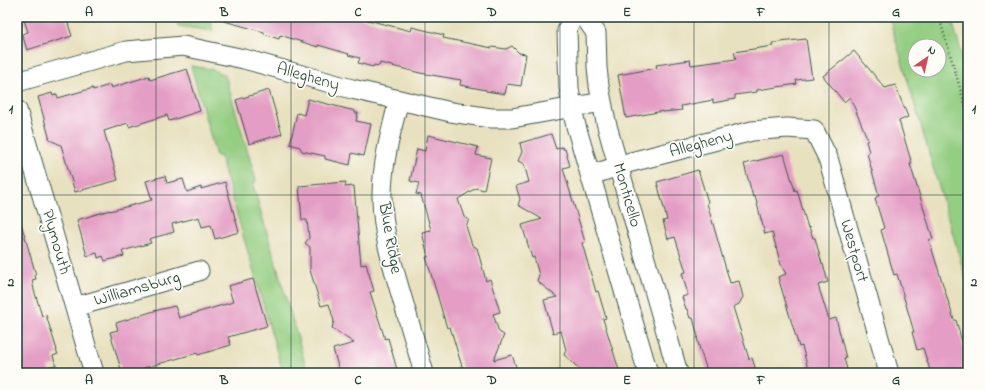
<svg xmlns="http://www.w3.org/2000/svg" width="985" height="390" viewBox="0 0 985 390" font-family="'Indie Flower',sans-serif">
  <rect width="100%" height="100%" fill="#fdfcf7"/>
  <filter id="ink" filterUnits="userSpaceOnUse"><feTurbulence type="fractalNoise" baseFrequency=".025" numOctaves="2"/><feDisplacementMap in="SourceGraphic" scale="8" xChannelSelector="R" yChannelSelector="G"/><feConvolveMatrix kernelMatrix="1 2 1 2 8 2 1 2 1" color-interpolation-filters="sRGB"/></filter>
  <filter id="wash" filterUnits="userSpaceOnUse"><feTurbulence type="fractalNoise" baseFrequency=".012" numOctaves="4" result="noise"/><feDisplacementMap in="SourceGraphic" scale="16" xChannelSelector="R" yChannelSelector="G"/><feGaussianBlur stdDeviation="0.9" result="paint"/><feColorMatrix in="noise" values="0 0 0 0 0 0 0 0 0 0 0 0 0 0 0 0 0 1.4 0 .05"/><feComposite in="paint" operator="in"/></filter>
  <g filter="url(#wash)">
    <rect width="100%" height="100%" fill="#e8e1bf"/>
    <path fill="#94ce82" stroke="#5a865b" fill-rule="evenodd" d="M175,17H209L213,31L178,26Z
      M889,17H951L968,75V286ZM915,46H939V70H915Z
      M191,66L211,69L225,75L256,180L253,185L308,373H283L220,156H216Z"/>
    <g id="blocks">
      <path fill="#e49dc4" d="M23,17H66L72,36L27,50L22,34L28,32Z
        M225,17H356L411,31L412,27L444,35L443,38L492,48V47L506,49L512,46L519,53L526,54L521,86L507,84L505,94L486,91V90L460,85L461,80L420,73L380,63L379,66L374,65L373,67L358,63L360,58L348,55L349,54L318,45V47L280,35L279,39L264,34V32L224,21Z
        M806,39L812,78L796,80L797,84L757,90V92L735,95V99L713,103V100L681,106L682,110L663,112V111L626,118L618,75L657,68L656,65L690,60L691,65L736,59L734,52L773,46L772,43Z
        M854,51L885,88L895,85L908,117L899,121L912,164H910L933,239L929,240L954,320H956L968,363V373H931L923,348L917,350L912,332H914L897,274L894,275L881,230L884,228L875,199L876,198V197L879,196L867,153L869,152L866,141L868,140L850,97L844,102L823,76Z
        M187,69L200,111L169,121L167,115L129,127L128,123L104,131L118,180L75,192L61,145L50,140L38,97L52,93L53,96L57,94L58,98L93,88V90L110,85L111,88L149,76L150,80Z
        M269,90L282,134L249,144L236,100Z
        M308,99L355,111V113H358L356,121L371,124L364,156L352,153L350,165L325,159V156L302,151L300,147L290,144L297,113L304,115Z
        M551,134L556,149L562,147L563,149H565L570,166L563,168L585,242L582,243L596,292L598,291L606,318L603,319L620,373H584L564,355L566,350L561,331L553,333L544,300L557,297L537,281L539,275L534,257L532,258L522,225L542,219L518,205L520,199L516,186L529,182L524,164L518,161L522,152L520,143Z
        M428,135L478,147L476,155L491,158L484,190L476,188L458,199L464,217L469,220L466,226L472,245L477,248L486,281L490,279L500,312L493,314L499,332L504,335L494,360L512,355L518,373H464L450,327L447,328L426,257H428L422,232L431,230L421,195L416,194L419,183L410,181L417,149L425,151Z
        M784,154L795,191L797,190L808,228L809,227L813,238H815L822,264H823L828,282L818,285L829,320L836,318L846,358H844L848,373H809L802,346L799,347L778,277L786,274L781,265L772,232L765,234L755,196L753,197L744,164Z
        M698,170L708,202L707,203L730,283L739,281L743,297L739,304L733,307L749,359L752,358L757,373H708L700,350L697,338L698,337L693,318H690L687,309H686L682,297L688,295L682,273L686,272L675,237L668,239L663,221L667,220L657,182Z
        M165,176L167,183L183,179L187,192L201,187V189L225,182L239,232L215,239L211,225L202,227L199,217L172,224L174,232L149,239L151,243L122,251L124,256L105,261L103,256L98,258L97,253L87,256L77,220L110,210V211L152,200L146,181Z
        M346,182L345,187L354,186L361,265L366,264L374,291L370,292L385,339L388,338L398,373H340L333,349L354,343L332,328L334,321L329,304L321,306L310,270V247L305,243L309,238L307,220H302L299,186Z
        M21,223L36,275H35L36,279L32,280L34,290L42,316L46,315L57,350H56L58,354L53,356L56,365L48,367L50,373H20L17,363V224Z
        M253,279L267,326L228,337L231,345L198,355L197,353L144,368L145,370L135,373H122L110,332L118,330L116,323L154,311L175,306L179,318L233,302L228,286Z"/>
    </g>
  </g>
  <g filter="url(#ink)">
    <use href="#blocks" fill-opacity="0" stroke="#3d5649" stroke-width="1"/>
    <g fill="none" stroke-linecap="round" stroke-linejoin="round">
      <defs>
        <path id="minor" d="M572,17L567,31L569,88L572,108L576,126L648,373
          M585,17L596,33L597,67L599,86L606,122L612,144L678,373
          M17,82L126,51L183,46L244,59L352,89L451,112L491,118H512L602,102
          M399,100C391,131 382,164 382,196C382,229 391,260 400,291C408,318 416,346 424,373
          M17,110L94,373
          M591,175L631,162L752,131L787,128L814,130L828,158L889,373
          M75,307L199,271"/>
      </defs>
      <use href="#minor" stroke="#3d5649" stroke-width="21"/>
      <path stroke="#3d5649" stroke-width="2.5" stroke-dasharray="1 3" stroke-linecap="butt" d="M939,17L968,115"/>
      <use href="#minor" stroke="#fff" stroke-width="19"/>
    </g>
  </g>
  <path fill="none" stroke="#1f3d34" stroke-width="1" stroke-opacity="0.55" d="M156,17V373M291,17V373M425,17V373M560,17V373M694,17V373M829,17V373M17,195H968"/>
  <g text-anchor="middle" dominant-baseline="central" stroke-width="3.5" stroke-linejoin="round" paint-order="stroke">
    <g font-size="17" fill="#1f3d34" stroke="#fdfcf7">
      <text transform="translate(308 77) rotate(16)">Allegheny</text>
      <text transform="translate(701 144) rotate(-15)">Allegheny</text>
      <text transform="translate(627 195) rotate(74)">Monticello</text>
      <text transform="translate(390 238) rotate(80)">Blue Ridge</text>
      <text transform="translate(56 242) rotate(74)">Plymouth</text>
      <text transform="translate(854 251) rotate(74)">Westport</text>
      <text transform="translate(137 289) rotate(-16)">Williamsburg</text>
    </g>
  </g>
  <rect width="985" height="390" fill="none" stroke="#fdfcf7" stroke-width="44"/>
  <g transform="translate(927 58) rotate(34)"><circle r="19" fill="#fdfcf7" stroke="#a4b0a9"/>
  <path d="M0-3L7 15L0 10L-7 15Z" fill="#d1495b"/>
  <text y="-6" font-size="11" font-weight="bold" text-anchor="middle" fill="#1f3d34">N</text>
  </g>
  <rect x="22" y="22" width="941" height="346" fill="none" stroke="#1f3d34" stroke-width="1.5"/>
  <g font-size="13" text-anchor="middle" font-weight="bold" fill="#1f3d34">
    <text x="89" y="16">A</text>
    <text x="224" y="16">B</text>
    <text x="358" y="16">C</text>
    <text x="492" y="16">D</text>
    <text x="627" y="16">E</text>
    <text x="761" y="16">F</text>
    <text x="896" y="16">G</text>
    <text x="11" y="113">1</text>
    <text x="974" y="113">1</text>
    <text x="11" y="286">2</text>
    <text x="974" y="286">2</text>
    <text x="89" y="384">A</text>
    <text x="224" y="384">B</text>
    <text x="358" y="384">C</text>
    <text x="492" y="384">D</text>
    <text x="627" y="384">E</text>
    <text x="761" y="384">F</text>
    <text x="896" y="384">G</text>
  </g>
</svg>
